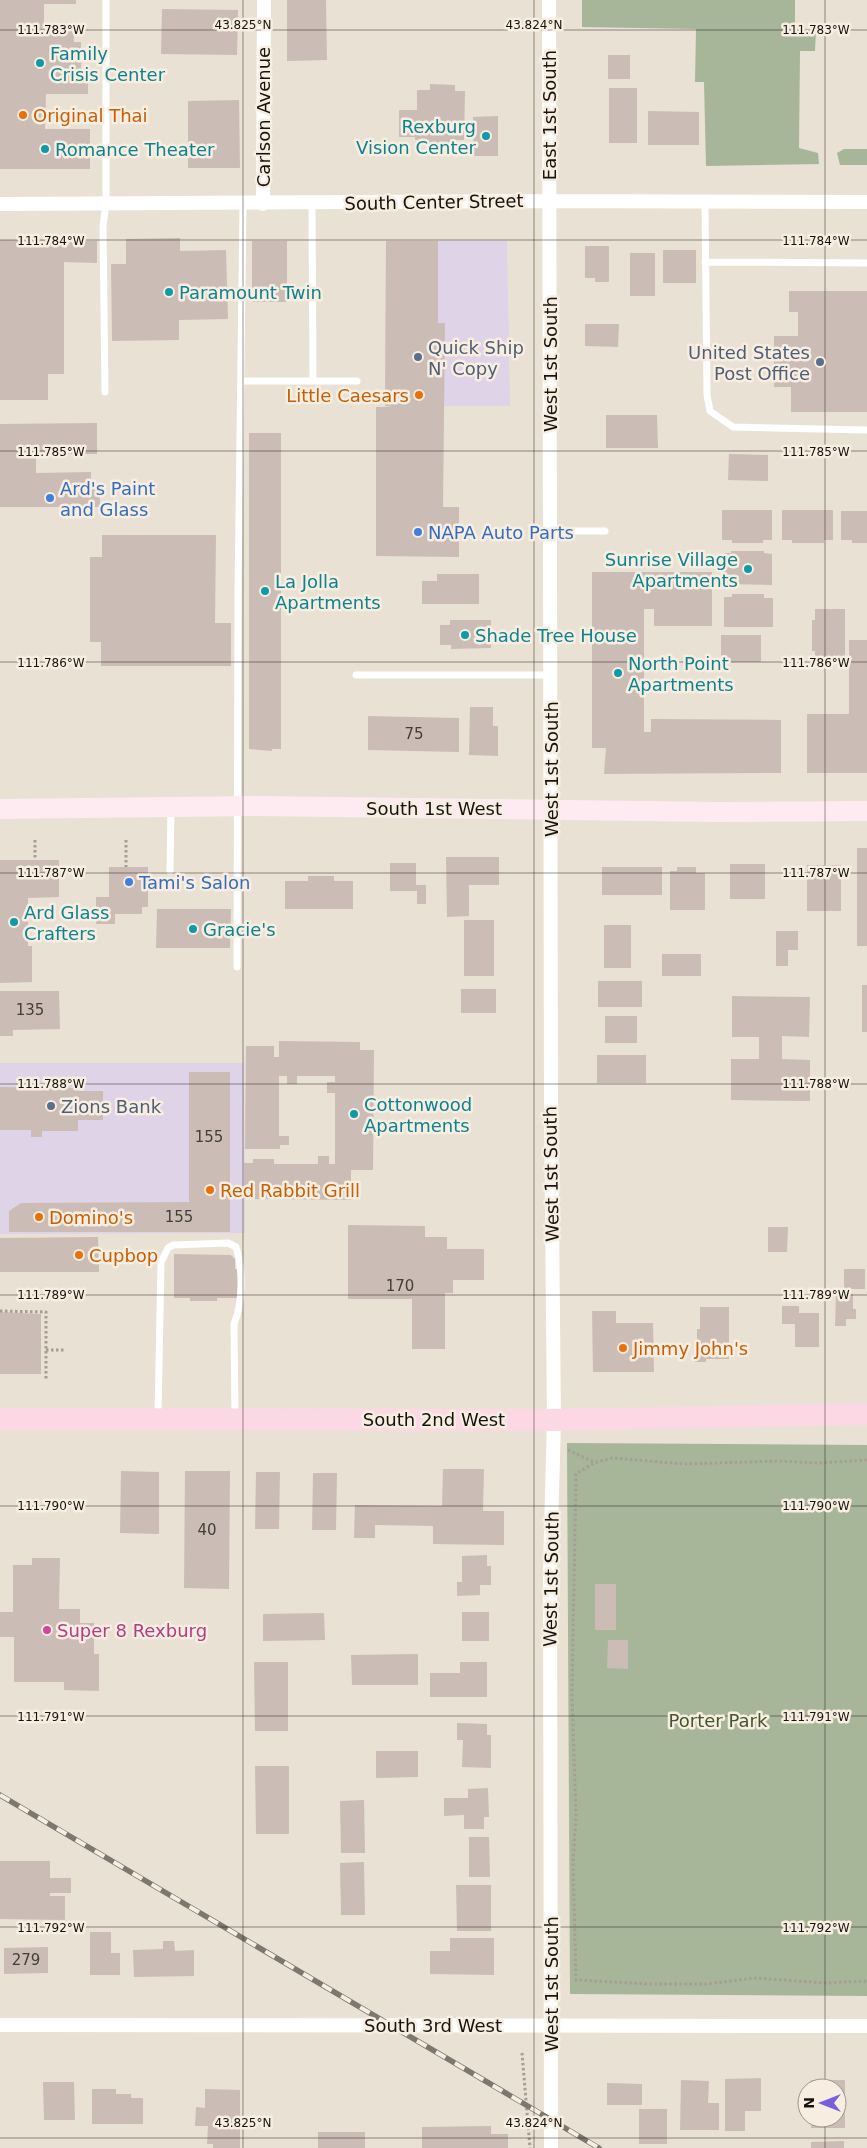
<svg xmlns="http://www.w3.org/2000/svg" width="867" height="2148" viewBox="0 0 867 2148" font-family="'DejaVu Sans',sans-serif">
  <rect width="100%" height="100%" fill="#e9e1d4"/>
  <path fill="#dfd3e7" d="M386,241H507L510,406H385Z
    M0,1063H244L245,1233L0,1234Z"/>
  <path fill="#a7b698" d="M582,0H795V30H816L815,51H800L799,148L818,153L819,164L706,166L704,82H695L696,29L582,27Z
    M844,149H867V165H840L837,153Z
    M567,1443L867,1445V1996L570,1994Z"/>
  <path fill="#cbbdb5" d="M0,0H76V4H44V30H74V42H81V83H88V94H46L45,129H90V169H0Z
    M287,0H326L327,60L287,61Z
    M162,9L238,10L237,55L161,54Z
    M608,55H630V79H608Z
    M430,84L455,85V91H465L464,140H453V145H425V140H415V137H399V110H417V90H430Z
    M609,88H637V143H609Z
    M239,100L240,168H188V101Z
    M648,111L699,112V145H648Z
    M498,116V156H474L473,117Z
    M180,238V251L226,250L228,319L179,320V340L112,341L111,264H126V239Z
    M0,240L97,241V263L64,262V374H48V400H0Z
    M252,241H287V302H252Z
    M386,241H438V323H445L443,507H459V557L376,556V407H392L385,406Z
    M585,246H609V282H595V278H585Z
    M663,250H696V283H663Z
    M630,253H655V296H630Z
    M789,291H867V412H791V387H774V336H798V312H789Z
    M585,324H619L618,347L585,346Z
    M606,415H657L658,448H606Z
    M97,423V454H36V473L91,472V489H100V507H0V424Z
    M249,433H281V749H272V751L249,749Z
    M729,454L768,455V481L728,480Z
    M722,510H772V540H763V543H732V540H722Z
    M782,510H833V540H824V543H792V540H782Z
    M841,511H867V543H852V540H841Z
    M102,535H216L215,623H231V666H101V642H90V557H102Z
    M731,551H764V553L772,554V585L723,584V553H731Z
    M592,572H712V626H654V609H644V732H651V719L781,720V773L604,774L606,748H592Z
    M437,574H479V604H422V581H437Z
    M732,594H764V598H773V627H724V597H732Z
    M815,609H845V660H815V651H812V620H815Z
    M450,620H491V648L451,649V645H440V625H450Z
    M721,635H761V662H721Z
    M849,640H867V773H807V714H849Z
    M470,707H493V726H498V756L469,755Z
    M368,716L459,718V752L368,750Z
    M857,848H867V946H857Z
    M446,857H499V885H469V916L447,917Z
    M0,860H59V897L28,898V946H32V982L0,983Z
    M390,863H416V885H426V904H417V891H390Z
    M730,864H765V899H730Z
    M807,865H841V911H807Z
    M109,867H148V907H142V914H115V924H96V897H109Z
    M602,867H662V895H602Z
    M677,867H696V873H705V910H670V871H677Z
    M308,876H334V881H353V909H285V881H308Z
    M157,909H231L230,948H156Z
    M464,920H494V976H464Z
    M604,925H631V968H604Z
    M776,931H798V950H788V966H776Z
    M662,954H701V976H662Z
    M598,981H642V1007H598Z
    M862,985H867V1032H862Z
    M461,989H496V1013H461Z
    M0,991H59L60,1029L13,1030V1036H0Z
    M732,996L810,997L809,1037L782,1036V1059L810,1060V1101L731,1100V1059H759V1037H732Z
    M605,1016H637V1043H605Z
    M279,1041L360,1042V1050H374L373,1170H351V1200L244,1199V1163H253V1159H274V1164H318V1156H329V1164H335V1093H327V1082H335V1076H297V1084H287V1076H279V1136H289V1145H280V1149H245L246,1046H274V1057H279Z
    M597,1055H646V1083H597Z
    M189,1072H230V1232H9V1211L21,1203L189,1202Z
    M0,1087L78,1088V1091H103V1120H78V1131H42V1137H31V1130H0Z
    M348,1225L425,1226V1237H447V1249H484V1280H453V1293H445V1349H412V1299H348Z
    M768,1227H788L787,1252H768Z
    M98,1237L99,1272H0V1238Z
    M174,1254L231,1255L235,1259V1269H241V1298H217V1301H190V1298H174Z
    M844,1269H865V1289H844Z
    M836,1293L853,1294V1309H856V1319H846V1326H835Z
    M782,1306H799V1313H819V1347H795V1324H782Z
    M700,1307H729V1359H706V1362H694V1350H697V1329H700Z
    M592,1311H616V1323H653L654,1372H593Z
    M0,1312L41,1314V1374H0Z
    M443,1469H484L483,1511H504V1545L433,1544V1526L375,1525V1538H354L355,1505L442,1506Z
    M121,1471L159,1472V1534L120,1533Z
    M185,1471H230L229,1589L184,1588Z
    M256,1472H280L279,1529H255Z
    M313,1473H337L336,1530H312Z
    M487,1555V1566H491V1585H480V1595L457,1596V1582H462V1556Z
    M32,1558H60L59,1609H80V1623H94V1654H99V1691L64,1690V1682H14V1637H0V1612H13V1565H32Z
    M595,1584H616V1630H595Z
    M462,1612H489V1641H462Z
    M324,1613L325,1640L263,1641V1614Z
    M608,1640H628V1669L607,1668Z
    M418,1654V1685H352L351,1655Z
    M254,1662H288V1731H255Z
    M460,1662H487V1697H430V1673H460Z
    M457,1723L487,1724V1735H491V1768L462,1767L463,1740H457Z
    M376,1751H418V1777L376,1778Z
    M255,1766H289V1834H256Z
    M488,1788L489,1817H484V1829H464V1815L444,1816V1798H468V1789Z
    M364,1800L365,1853H341L340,1801Z
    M469,1837H489L490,1877H469Z
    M0,1861H50V1878H71V1893H50V1896H65V1920L0,1919Z
    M364,1862L365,1915H341L340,1863Z
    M456,1885H491V1931H457Z
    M90,1932H111V1953H120V1975H90Z
    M450,1938H494V1975L430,1974V1951H450Z
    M163,1941H174L175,1951L194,1950V1976L134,1977L133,1950L163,1949Z
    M48,1947V1973L4,1974V1948Z
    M761,2078V2111H745V2131H725V2079Z
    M681,2080L709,2081L708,2103H719V2130H680Z
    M811,2080H845V2128H811V2118H837V2088H811Z
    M43,2082H74L75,2120H44Z
    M607,2083L642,2084V2105H607Z
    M92,2089H116V2094H131V2098H143V2124H92Z
    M205,2089L240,2090V2148H213V2144H207L208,2126H195L196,2107L205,2108Z
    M639,2109H667V2144H639Z
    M491,2126V2134H508V2148H422V2127Z
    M318,2132H365V2148H318Z
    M844,2141V2148H811V2142Z"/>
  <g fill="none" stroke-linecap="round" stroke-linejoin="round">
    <path stroke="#a59e94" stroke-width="3" stroke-dasharray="2.5 2.5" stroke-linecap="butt" d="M35,840V858
      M126,840V867
      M0,1311L46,1312V1380
      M46,1350H65
      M568,1450L594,1462
      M867,1460L819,1463L777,1461L684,1464L612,1458L594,1463L576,1474L572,1695L576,1816L573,1863L576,1980L650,1984H707L754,1978L825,1983L867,1981
      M522,2053L530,2148"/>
    <path stroke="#fff" stroke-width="7" d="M705,201L707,395L710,411L733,427L867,430
      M312,204L313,381
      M705,262L867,263
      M242,381H357
      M105,392L103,226L106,204V0
      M550,531H605
      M356,675H551
      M170,871L171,809
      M237,967L238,591L243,204
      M158,1415L161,1262L168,1248L173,1245L228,1243L236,1247C243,1269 243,1302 234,1324L235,1416"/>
    <path stroke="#fff" stroke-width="14" d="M549,0L551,1111L554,1420L550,1569L551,2148
      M0,204L549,201L867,202
      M263,204L264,0
      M0,2025L867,2026"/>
    <path stroke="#feebf2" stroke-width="20" d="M0,809L256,806L718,812L867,811"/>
    <path stroke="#fcd7e4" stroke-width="22" d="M0,1419L554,1420L867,1414"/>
    <defs>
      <path id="rail" d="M0,1795L599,2148"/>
    </defs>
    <use href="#rail" stroke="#7c776f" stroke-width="5.5"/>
    <use href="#rail" stroke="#f7eee1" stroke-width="4" stroke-dasharray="11" stroke-linecap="butt"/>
  </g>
  <path fill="none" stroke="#16130f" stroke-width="1" stroke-opacity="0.45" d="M243,0V2148M534,0V2148M825,0V2088M0,30H867M0,240H867M0,451H867M0,662H867M0,873H867M0,1084H867M0,1295H867M0,1506H867M0,1716H867M0,1927H867M825,2118V2148M0,2138H867"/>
  <g fill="#0f9aa8" stroke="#f7eee1" stroke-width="2">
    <circle cx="40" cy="63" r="5"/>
    <circle cx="486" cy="136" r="5"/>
    <circle cx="45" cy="149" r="5"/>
    <circle cx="169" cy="292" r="5"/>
    <circle cx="748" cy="569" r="5"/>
    <circle cx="265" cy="591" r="5"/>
    <circle cx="465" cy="635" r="5"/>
    <circle cx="618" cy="673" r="5"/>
    <circle cx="14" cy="922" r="5"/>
    <circle cx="193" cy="929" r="5"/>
    <circle cx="354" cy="1114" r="5"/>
  </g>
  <g fill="#e8710a" stroke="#f7eee1" stroke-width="2">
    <circle cx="23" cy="115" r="5"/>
    <circle cx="419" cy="395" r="5"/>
    <circle cx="210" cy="1190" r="5"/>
    <circle cx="39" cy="1217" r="5"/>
    <circle cx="79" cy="1255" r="5"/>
    <circle cx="623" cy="1348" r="5"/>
  </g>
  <g fill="#5c6f8a" stroke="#f7eee1" stroke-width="2">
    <circle cx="418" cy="357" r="5"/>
    <circle cx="820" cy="362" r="5"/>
    <circle cx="51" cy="1106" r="5"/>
  </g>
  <g fill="#3f7fe0" stroke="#f7eee1" stroke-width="2">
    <circle cx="50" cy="498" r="5"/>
    <circle cx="418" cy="532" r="5"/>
    <circle cx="129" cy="882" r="5"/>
  </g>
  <circle fill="#d1479c" stroke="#f7eee1" stroke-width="2" cx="47" cy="1630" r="5"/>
  <g text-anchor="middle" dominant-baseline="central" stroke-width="5" stroke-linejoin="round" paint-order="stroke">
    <g font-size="15" fill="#433e38">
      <text x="414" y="734">75</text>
      <text x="30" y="1010">135</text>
      <text x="209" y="1137">155</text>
      <text x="179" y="1217">155</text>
      <text x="400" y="1286">170</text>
      <text x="207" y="1530">40</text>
      <text x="26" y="1960">279</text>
    </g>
    <g font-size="18" fill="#0d838f" stroke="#f7eee1" text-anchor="start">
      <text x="50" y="53">Family<tspan x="50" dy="21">Crisis Center</tspan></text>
      <text x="476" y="126" text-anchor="end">Rexburg<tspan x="476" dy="21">Vision Center</tspan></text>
      <text x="55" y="149">Romance Theater</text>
      <text x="179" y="292">Paramount Twin</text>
      <text x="738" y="559" text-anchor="end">Sunrise Village<tspan x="738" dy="21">Apartments</tspan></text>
      <text x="275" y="581">La Jolla<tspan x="275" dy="21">Apartments</tspan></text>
      <text x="475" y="635">Shade Tree House</text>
      <text x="628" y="663">North Point<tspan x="628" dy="21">Apartments</tspan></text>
      <text x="24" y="912">Ard Glass<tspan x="24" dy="21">Crafters</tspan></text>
      <text x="203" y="929">Gracie's</text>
      <text x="364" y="1104">Cottonwood<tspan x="364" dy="21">Apartments</tspan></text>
    </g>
    <g font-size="18" fill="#c56008" stroke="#f7eee1" text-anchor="start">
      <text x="33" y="115">Original Thai</text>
      <text x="409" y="395" text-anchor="end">Little Caesars</text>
      <text x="220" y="1190">Red Rabbit Grill</text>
      <text x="49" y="1217">Domino's</text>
      <text x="89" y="1255">Cupbop</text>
      <text x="633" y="1348">Jimmy John's</text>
    </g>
    <g font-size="18" fill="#16130f" stroke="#f7eee1">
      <text transform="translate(549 115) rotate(-90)">East 1st South</text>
      <text transform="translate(263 117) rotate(-90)">Carlson Avenue</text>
      <text transform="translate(434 202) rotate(-1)">South Center Street</text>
      <text transform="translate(550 364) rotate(-90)">West 1st South</text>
      <text transform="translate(551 769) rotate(-90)">West 1st South</text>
      <text x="434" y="808">South 1st West</text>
      <text transform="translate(551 1174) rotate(-91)">West 1st South</text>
      <text x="434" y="1419">South 2nd West</text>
      <text transform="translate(551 1579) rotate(-89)">West 1st South</text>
      <text transform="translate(551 1984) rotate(-90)">West 1st South</text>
      <text x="433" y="2025">South 3rd West</text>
    </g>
    <g font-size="18" fill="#4e5e75" stroke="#f7eee1" text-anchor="start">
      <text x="428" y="347">Quick Ship<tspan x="428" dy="21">N' Copy</tspan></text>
      <text x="810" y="352" text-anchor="end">United States<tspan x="810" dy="21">Post Office</tspan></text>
      <text x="61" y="1106">Zions Bank</text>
    </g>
    <g font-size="18" fill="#366cbe" stroke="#f7eee1" text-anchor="start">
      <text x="60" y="488">Ard's Paint<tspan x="60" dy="21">and Glass</tspan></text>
      <text x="428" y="532">NAPA Auto Parts</text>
      <text x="139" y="882">Tami's Salon</text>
    </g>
    <g font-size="18" fill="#b23c85" stroke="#f7eee1" text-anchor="start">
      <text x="57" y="1630">Super 8 Rexburg</text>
    </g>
    <g font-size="18" fill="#425828" stroke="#f7eee1">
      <text x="718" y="1720">Porter Park</text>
    </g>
  </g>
  <g font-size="12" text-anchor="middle" fill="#16130f" stroke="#f7eee1" stroke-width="5" stroke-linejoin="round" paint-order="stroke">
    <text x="243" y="29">43.825°N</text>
    <text x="534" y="29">43.824°N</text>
    <text x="816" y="34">111.783°W</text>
    <text x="51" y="34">111.783°W</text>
    <text x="816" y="245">111.784°W</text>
    <text x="51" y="245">111.784°W</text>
    <text x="816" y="456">111.785°W</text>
    <text x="51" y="456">111.785°W</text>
    <text x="816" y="667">111.786°W</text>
    <text x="51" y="667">111.786°W</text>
    <text x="816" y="877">111.787°W</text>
    <text x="51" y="877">111.787°W</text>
    <text x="816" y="1088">111.788°W</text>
    <text x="51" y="1088">111.788°W</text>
    <text x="816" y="1299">111.789°W</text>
    <text x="51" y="1299">111.789°W</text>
    <text x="816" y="1510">111.790°W</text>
    <text x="51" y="1510">111.790°W</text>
    <text x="51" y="1721">111.791°W</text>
    <text x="816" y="1721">111.791°W</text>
    <text x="51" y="1932">111.792°W</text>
    <text x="816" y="1932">111.792°W</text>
    <text x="243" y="2127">43.825°N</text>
    <text x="534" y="2127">43.824°N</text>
  </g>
  <g transform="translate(822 2103) rotate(270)"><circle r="24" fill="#f7eee1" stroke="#9d968d"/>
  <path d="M0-4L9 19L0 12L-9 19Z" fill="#7860db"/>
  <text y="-8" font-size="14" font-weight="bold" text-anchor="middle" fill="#16130f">N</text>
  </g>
</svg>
